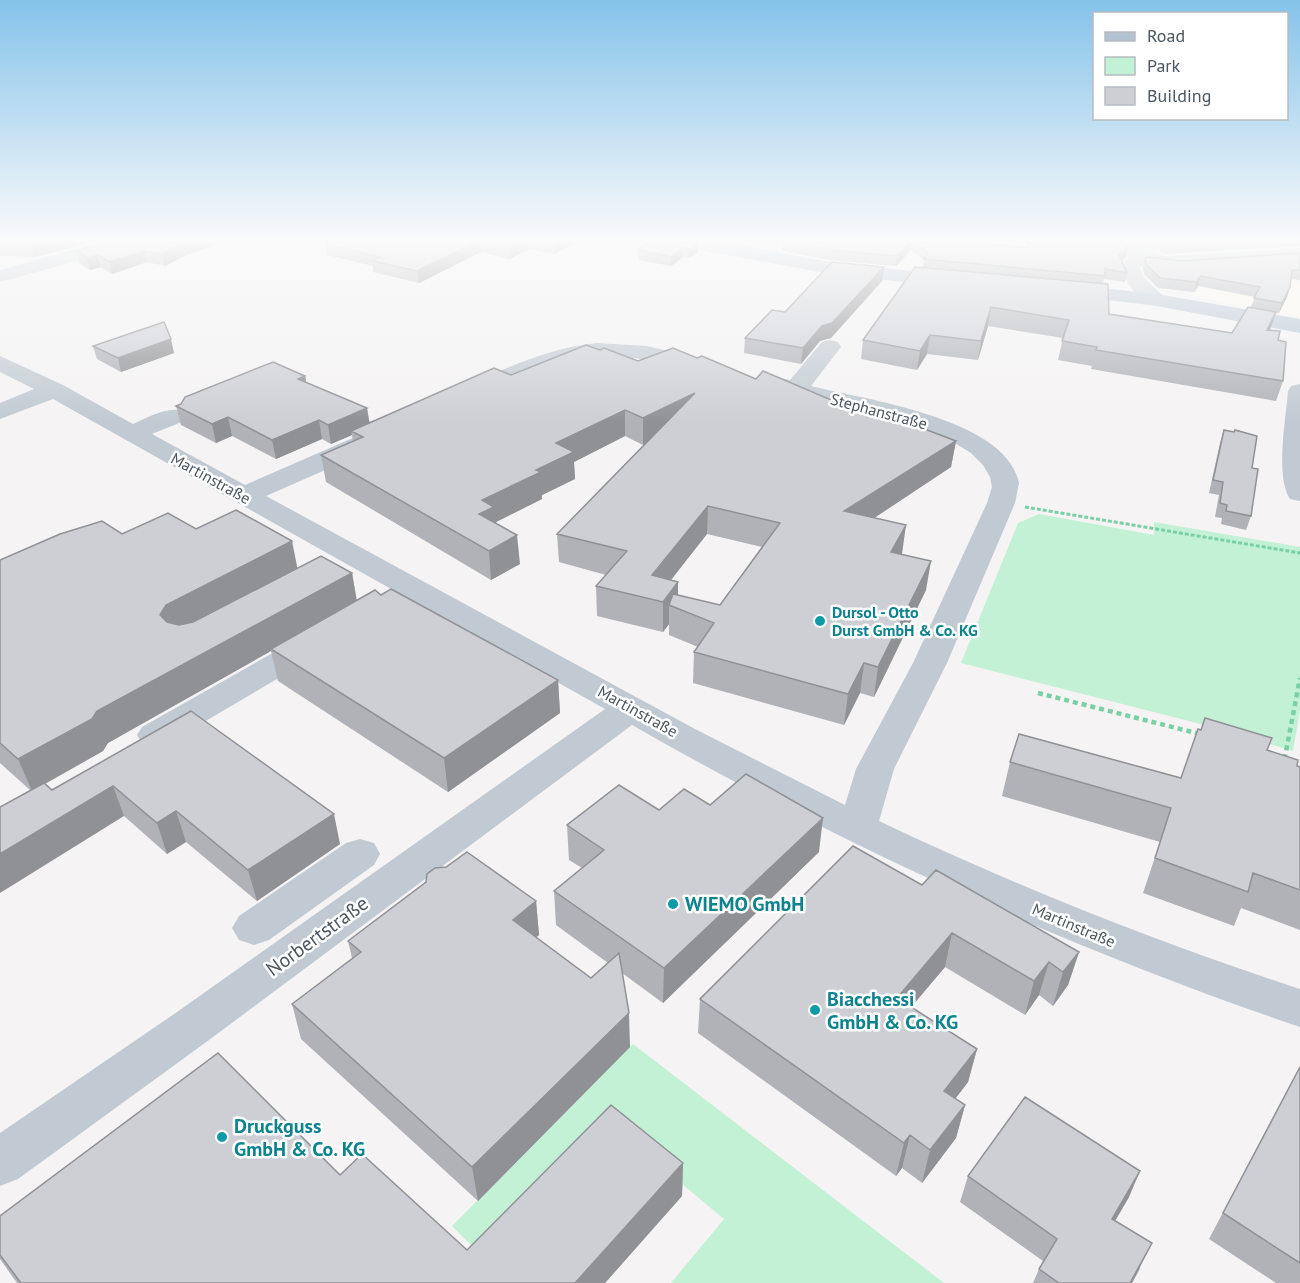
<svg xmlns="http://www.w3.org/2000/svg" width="1300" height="1283" viewBox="0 0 1300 1283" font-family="'PT Sans',sans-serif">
  <rect width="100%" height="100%" fill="#f5f3f3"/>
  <path fill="#fdf9ef" d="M1216,269L1300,284V318L1192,296Z"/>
  <path fill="#c3f1d5" d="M1039,514L1154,535V522L1300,547V710L1293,751L1193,722L961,663L1018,523Z
    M633,1044L944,1283H671L724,1219L604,1119L475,1249L452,1226Z"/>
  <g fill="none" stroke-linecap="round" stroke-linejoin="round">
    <path stroke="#7ad0a6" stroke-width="3" stroke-dasharray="4 2" stroke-linecap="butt" d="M1025,507L1300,553"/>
    <path stroke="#7ad0a6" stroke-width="4.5" stroke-dasharray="5 4" stroke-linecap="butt" d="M1038,693L1200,734
      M1283,756L1285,757L1300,678"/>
    <path fill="#c1cad2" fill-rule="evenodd" d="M102,242H134L132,246L0,282V270Z
      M1135,242H1184L1182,246L1148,252L1166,256L1300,248V260L1247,262L1180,268L1145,264L1140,267L1142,275L1167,300L1164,304C1144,310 1125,283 1119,265L1129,257L1124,251L1129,244Z
      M830,340L838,342L841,347L811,386C866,400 1006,418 1019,483L1015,503L947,663L894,769L879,821C1016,886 1156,942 1300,989V1027C1068,948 845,847 632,725L209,1040L18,1179L0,1186V1133L177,1012L605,709L53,399L0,419V403L34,389L0,372V356L63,385L133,424C149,417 167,406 184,411L188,416L184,421L152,434L245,485L355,437L364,435L373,437L377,443L373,449L266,496L695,729L845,805L856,769L913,663L987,503L992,487L990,477L983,465L971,453L953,442L912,426L768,389L764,384L768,379L776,377L790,380L822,342Z
      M597,343L647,346L705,360L709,365L705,370L697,372C676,367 655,360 633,358C576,351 529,375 479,398L470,400L461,398L458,393L461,388C506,368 548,348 597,343Z
      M1300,384V501L1290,499C1275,477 1286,418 1288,391L1291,386Z
      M313,634L325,637L330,644L325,651L168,743L155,747L142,743L137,735L142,727L301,637Z
      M360,839L374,843L380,854L374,865L269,940L254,945L239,940L232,928L239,916L346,843Z"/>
    <path fill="#b3c2d1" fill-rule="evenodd" d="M681,242H724L830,262L950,275L957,277L960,281L957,285L950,287L830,274L690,248L683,246Z
      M1065,284L1157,294L1300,319V333L1157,306L1058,294L1055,290L1058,286Z"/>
  </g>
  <path fill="#b0b2b7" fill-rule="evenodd" d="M0,242H91L34,257L10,256H0Z
    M109,242H223L186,255L165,266L147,262L112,274L101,267L90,270L79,263L76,251Z
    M329,242H576L555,254L529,249L509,259L481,252L419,283L373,272V266L327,255L326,244Z
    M698,242V252L689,258L683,257L671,266L638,260V250Z
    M775,242H970L1027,248V242H1128L1126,244V257L1122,260L1127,273L1125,282L1104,279L1103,284L1109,314L1232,333L1251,307L1255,297L1198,286L1194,292L1158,288L1144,274L1143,268L1145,258L1183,261L1300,253V280L1291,279L1290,287L1287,297L1279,313H1276L1270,330L1278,340L1283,381L1276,401L1091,369L1092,366L1058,360L1063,338L988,326L978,360L927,354L917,370L861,359L863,340L923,267L924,260L911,250L896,266L830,260L782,251L783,244Z
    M1300,242V246L1166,254L1160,252L1162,243L1164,242Z
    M884,267L882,281L831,338L820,341L801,364L744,353L745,338L785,312Z
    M93,346L174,353L121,372L97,359Z
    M600,350L638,361L697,358L756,379L843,405L956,441L951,467L874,518L901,554L926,590L874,697L860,693L844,725L693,683L694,652L698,647L669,635V624L663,632L597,616L596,586L606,575L559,562L557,534L646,443L643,445L625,436L574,462L575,479L542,495V499L496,522L520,564L491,580L326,482L321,455L353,441L352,435L331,444L322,439L276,459L232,436L216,443L181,425L176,406L305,376L306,382L367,408L369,422L511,375ZM707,534L762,547L720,605L678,595V582L671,580Z
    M1224,430L1252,468L1251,516L1246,530L1221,524L1222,518L1215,517L1219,495L1209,493L1220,443Z
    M122,534L298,568L352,573L357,601L381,595L558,680L560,713L448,792L278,681L271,651L108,743L103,751L45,784L52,790L191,711L340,844L257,901L186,842L167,854L124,816L30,790L0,763V560Z
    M1198,729L1267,750L1300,767V930L1241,908L1234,926L1143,893L1160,842L1002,796L1010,762L1181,778Z
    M710,805L819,852L663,1003L622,973L630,1047L478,1201L301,1039L292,1004L352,958L348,941L536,901L539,935L536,937L591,978L608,963L556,925L554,891L582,868L569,860L567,825L659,810Z
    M922,885L1079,952L1068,985L1053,1006L1039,995L1025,1015L945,967L911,1007L977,1049L968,1082L955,1099L965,1105L956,1138L922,1183L902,1168L896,1176L698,1033L700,999Z
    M1300,1066V1283H1276L1209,1239Z
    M683,1163L682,1196L605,1283H17L0,1259V1216L340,1175L467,1250Z
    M968,1176L1129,1197L1115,1221L1140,1269L1132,1283H1033L1039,1269L1043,1261L960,1202Z"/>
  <path fill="#909195" d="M44,242H91L34,257L31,246Z
    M186,242H223L186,255L165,266L162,254Z
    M476,242H480L481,252L419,283L417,271Z
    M518,242H528L529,249L509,259V247Z
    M576,242L555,254V243Z
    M698,242V252L689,258V249Z
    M910,242H912L911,250L896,266L897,256Z
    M1128,247L1126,257L1117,264L1119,255Z
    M683,248V257L671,266V257Z
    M145,251L147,262L112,274L109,262Z
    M98,255L101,267L90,270L87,258Z
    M884,267L882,281L831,338L820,341L801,364L803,348L822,326Z
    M1201,276L1198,286L1194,292L1196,282Z
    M1290,287L1287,297L1279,313L1282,303Z
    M991,307L988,326L978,360L981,341Z
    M1276,312L1270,330H1267Z
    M930,335L927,354L917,370L920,351Z
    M171,339L174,353L121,372L118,358Z
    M305,376L308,394L298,379Z
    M695,393L694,419L643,445V418Z
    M367,408L370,426L351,431L352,435L331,444L328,425Z
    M625,410V436L574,462L575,479L542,495V499L496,522L497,535L479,514L482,500L536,470L556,443Z
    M228,417L232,436L216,443L212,424Z
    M319,420L322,439L276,459L272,440Z
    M956,441L951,467L841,540L844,511Z
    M708,506L707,534L655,600L652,575Z
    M906,525L902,554L887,581L891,552Z
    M517,535L520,564L491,580L489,551Z
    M292,541L298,571L169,645L160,615L166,605Z
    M931,561L926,590L874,697L878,667Z
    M352,573L357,603L271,649V651L108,743L103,751L32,791L18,759L97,711Z
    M678,582V609L669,605V624L663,632V602Z
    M864,663L860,693L844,725L848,694Z
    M558,680L560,713L448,792L444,758Z
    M113,786L124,816L0,893V854Z
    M176,811L186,842L167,854L157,823Z
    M334,814L340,844L257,901L248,870Z
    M823,818L819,852L663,1003L664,968Z
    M536,901L539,935L516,954L513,920Z
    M952,933L945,967L891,1031L897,998Z
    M1079,952L1068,985L1053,1006L1063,972Z
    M1049,962L1039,995L1025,1015L1034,981Z
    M629,1013L630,1047L478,1201L472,1167Z
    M977,1049L968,1082L936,1124L944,1091Z
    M965,1105L956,1138L922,1183L930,1150Z
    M910,1135L902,1168L896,1176L904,1143Z
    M683,1163L682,1196L605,1283H575Z
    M1140,1171L1129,1197L1101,1245L1112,1219Z
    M1152,1243L1132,1283H1130Z"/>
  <path fill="#cdcfd5" stroke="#909195" stroke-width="1.5" d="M0,242H44L31,246L0,245Z
    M109,242H186L162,254L145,251L109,262L98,255L87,258L76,251Z
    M329,242H476L417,271L372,261L380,257L326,244Z
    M488,242H518L509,247Z
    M650,242H698L689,249L683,248L671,257L638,250Z
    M789,242H910L897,256L831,250Z
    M915,242H970L1028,248V242H1125L1128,247L1119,255L1127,273L1105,269V276L924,259L928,253Z
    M1164,242H1200L1169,244L1162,243Z
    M1300,253V270H1292L1290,287L1282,303L1254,298L1260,287L1201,276L1196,282L1160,278L1146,264L1145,258L1148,257L1183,261Z
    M832,262L884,267L832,323L822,326L803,348L745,338L772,310L785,312Z
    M915,267L1108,284L1109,314L1232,333L1248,307L1276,312L1267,330L1280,331L1278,340L1286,342L1283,381L1096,350L1097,347L1062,341L1069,320L991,307L981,341L930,335L920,351L863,340Z
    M164,322L171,339L118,358L93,346Z
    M586,345L600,350L604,348L638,361L673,348L697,358L702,356L756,379L763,371L843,405L851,401L956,441L844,511L906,525L891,552L931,561L878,667L864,663L848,694L694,652L714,623L669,605L673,594L720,605L780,523L708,506L652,575L678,582L663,602L596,586L627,551L557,534L695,393L643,418L625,410L556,443L574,452L536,470L541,472L482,500L494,507L479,514L517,535L489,551L321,455L363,437L351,431L494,368L511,375Z
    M273,362L305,376L298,379L367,408L328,425L319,420L272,440L228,417L212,424L176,406L181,404L185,397Z
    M1224,430L1234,432L1235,430L1257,436L1252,468L1258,469L1251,516L1226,511L1227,505L1220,503L1223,482L1213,480Z
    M236,510L292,541L166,605L160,615L167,622L179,625L193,622L321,556L352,573L97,711L92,719L18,759L0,743V560L60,534L102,521L122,534L168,513L196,529Z
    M391,589L558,680L444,758L271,649L375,590L381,595Z
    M191,711L334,814L248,870L176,811L157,823L113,786L0,854V807L44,783L52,790Z
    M1205,718L1272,738L1267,750L1298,760L1297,766L1300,767V890L1253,873L1248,892L1155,858L1171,808L1010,762L1019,734L1181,778L1198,729L1201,730Z
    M746,774L823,818L664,968L554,891L604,850L567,825L619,785L659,810L684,789L710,805Z
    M853,846L922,885L936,870L1079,952L1063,972L1049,962L1034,981L952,933L897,998L977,1049L944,1091L965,1105L930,1150L910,1135L904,1143L700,999Z
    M467,852L536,901L513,920L591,978L619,953L629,1013L472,1167L292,1004L361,952L348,941L426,882L427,874L435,868L446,867Z
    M218,1053L340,1175L362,1154L467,1250L611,1105L683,1163L575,1283H21L0,1255V1216Z
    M1300,1067V1263L1223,1213Z
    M1025,1097L1140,1171L1112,1219L1152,1243L1130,1283H1059L1039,1269L1057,1239L968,1176Z"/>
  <linearGradient id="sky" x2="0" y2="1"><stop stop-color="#85c3ea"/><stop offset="0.57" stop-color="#fafafa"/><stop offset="1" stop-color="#fafafa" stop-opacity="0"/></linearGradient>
  <rect width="1300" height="422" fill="url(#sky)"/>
  <g fill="#0f9aa8" stroke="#fff" stroke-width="2">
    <circle cx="820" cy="621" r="6"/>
    <circle cx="673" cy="904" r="6"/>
    <circle cx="815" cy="1010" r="6"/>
    <circle cx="222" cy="1137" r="6"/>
  </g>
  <g text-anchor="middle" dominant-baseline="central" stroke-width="5" stroke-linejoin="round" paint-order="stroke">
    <g font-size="16" fill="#4a5661" stroke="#fff">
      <text transform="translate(879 411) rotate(15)">Stephanstraße</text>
      <text transform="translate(211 478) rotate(29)">Martinstraße</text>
      <text transform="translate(638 711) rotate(29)">Martinstraße</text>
      <text transform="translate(1074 925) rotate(23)">Martinstraße</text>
    </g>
    <g font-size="16" font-weight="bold" fill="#0d838f" stroke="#fff" text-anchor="start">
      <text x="832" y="612">Dursol - Otto<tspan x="832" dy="18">Durst GmbH &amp; Co. KG</tspan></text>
    </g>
    <g font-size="20" font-weight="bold" fill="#0d838f" stroke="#fff" text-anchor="start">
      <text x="685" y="904">WIEMO GmbH</text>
      <text x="827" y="999">Biacchessi<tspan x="827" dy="23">GmbH &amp; Co. KG</tspan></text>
      <text x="234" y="1126">Druckguss<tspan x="234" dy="23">GmbH &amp; Co. KG</tspan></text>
    </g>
    <g font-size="20" fill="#4a5661" stroke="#fff">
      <text transform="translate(317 936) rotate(-36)">Norbertstraße</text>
    </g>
  </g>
  <rect x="1093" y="12" width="195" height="108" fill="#ffffff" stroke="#b7bbc0" stroke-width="1.5"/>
  <rect x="1105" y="32" width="30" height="9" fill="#b3c2d1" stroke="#b7bbc0" stroke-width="1.5"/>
  <text x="1147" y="42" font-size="18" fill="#4a5661">Road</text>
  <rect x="1105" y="57" width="30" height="18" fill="#c3f1d5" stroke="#b7bbc0" stroke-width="1.5"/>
  <text x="1147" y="72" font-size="18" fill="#4a5661">Park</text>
  <rect x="1105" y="87" width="30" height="18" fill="#cdcfd5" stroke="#b7bbc0" stroke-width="1.5"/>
  <text x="1147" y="102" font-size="18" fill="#4a5661">Building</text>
</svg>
